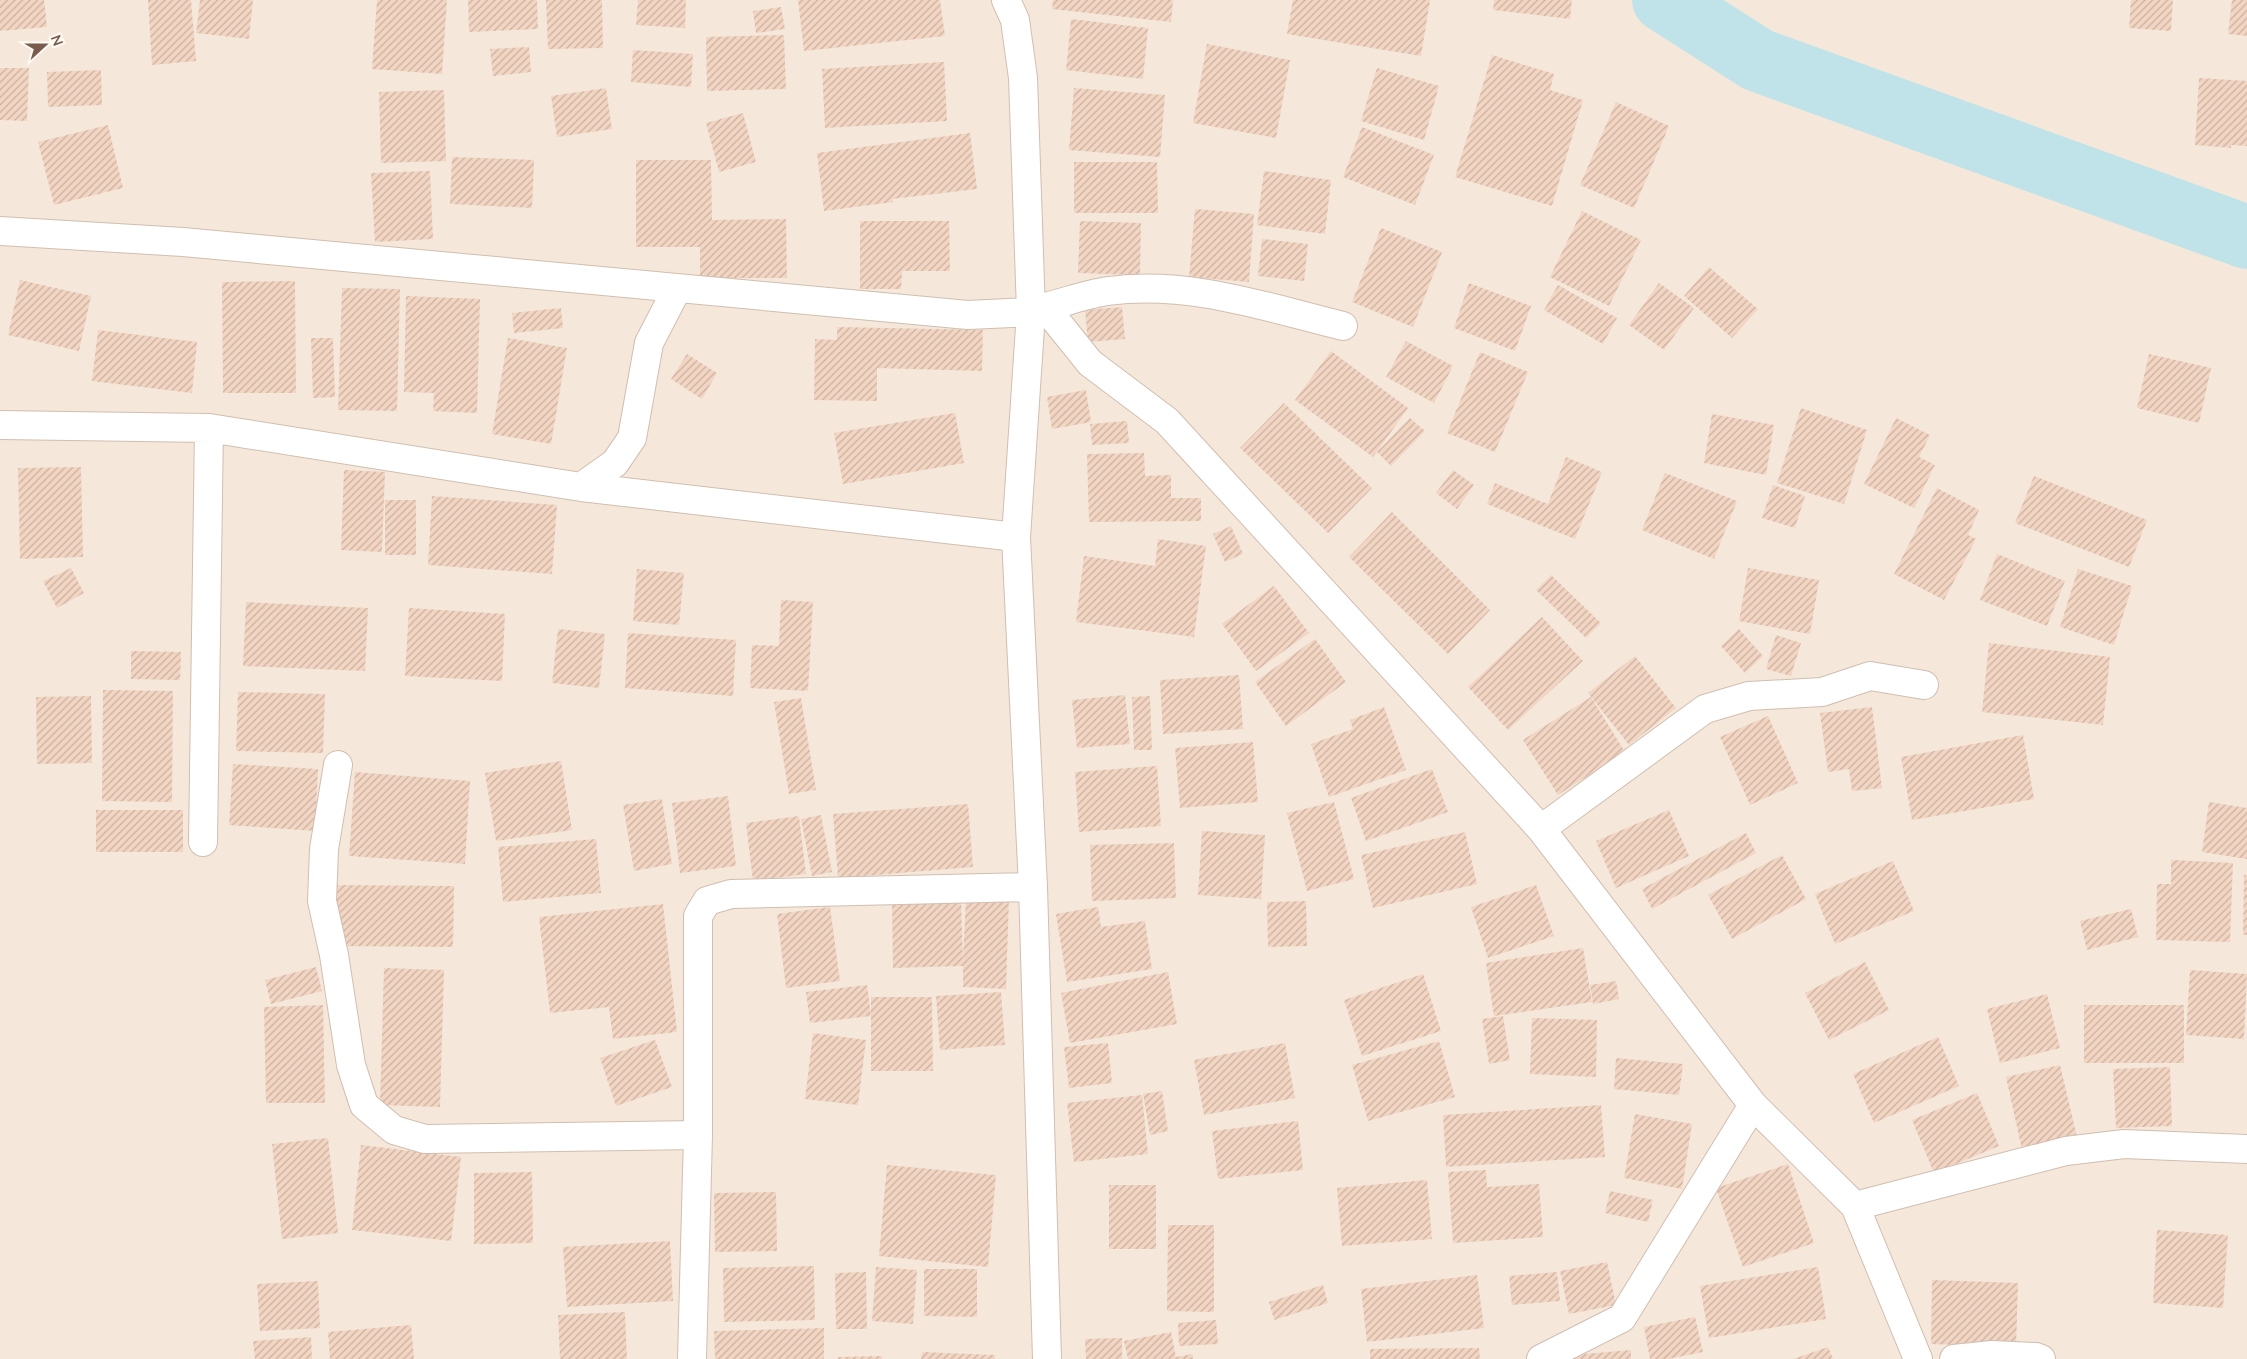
<svg xmlns="http://www.w3.org/2000/svg" width="2247" height="1359" viewBox="0 0 2247 1359" font-family="'Nunito Sans',sans-serif">
  <defs>
    <pattern id="building-hatch" width="6" height="6" patternUnits="userSpaceOnUse" patternTransform="scale(1.25)"><rect width="6" height="6" fill="#f3d5c3"/><path d="M-1 1l2-2M0 6l6-6M5 7l2-2" fill="none" stroke="#cab0a1"/></pattern>
  </defs>
  <rect width="100%" height="100%" fill="#fdf6ec"/>
  <path fill="#f5e8da" d="M0,0H2247V1359H0Z"/>
  <g fill="none" stroke-linecap="round" stroke-linejoin="round">
    <path stroke="#bfe3e8" stroke-width="64" d="M1664,0L1758,60L2247,237"/>
  </g>
  <path fill="url(#building-hatch)" d="M0,0H44L47,27L0,31Z
    M148,0H191L196,61L152,65Z
    M200,0H253L249,39L196,33Z
    M377,0H447L442,74L372,69Z
    M468,0H537L538,29L469,32Z
    M546,0H602L603,48L548,49Z
    M638,0H686L685,28L636,25Z
    M798,0H940L945,36L804,51Z
    M1053,0H1173L1171,22L1052,9Z
    M1293,0H1430L1421,56L1287,34Z
    M1494,0H1572L1570,19L1493,10Z
    M2131,0H2173L2171,31L2129,28Z
    M2232,0H2247V36L2228,34Z
    M781,7L785,29L756,33L753,11Z
    M1071,19L1148,28L1143,79L1066,70Z
    M784,35L786,89L707,91L706,37Z
    M1207,44L1290,60L1276,138L1193,123Z
    M529,47L531,72L493,76L490,49Z
    M633,50L693,54L691,87L631,82Z
    M1492,55L1554,74L1550,90L1583,100L1552,206L1455,177Z
    M944,62L947,121L825,128L822,69Z
    M0,68H29L27,121L0,120Z
    M1377,68L1439,86L1424,140L1361,121Z
    M101,70L102,105L48,107L47,72Z
    M2199,78L2247,81V146L2231,145V148L2195,145Z
    M606,88L612,129L557,137L551,96Z
    M1074,88L1165,95L1160,157L1069,150Z
    M444,90L446,161L381,163L379,92Z
    M1616,102L1669,126L1634,208L1580,185Z
    M743,113L756,162L719,172L706,123Z
    M108,125L123,188L54,205L38,142Z
    M1362,127L1434,155L1415,205L1343,177Z
    M970,133L977,189L892,199L893,202L824,211L817,153Z
    M452,157L534,160L532,208L450,204Z
    M636,160H711L712,220L786,219L787,278H700V247H636Z
    M1074,162H1157L1158,213H1074Z
    M430,171L433,239L375,242L371,173Z
    M1264,171L1331,180L1325,234L1257,225Z
    M1195,209L1254,214L1249,282L1189,277Z
    M1582,211L1641,240L1609,306L1550,277Z
    M860,221H949L950,271H902L901,289H860Z
    M1080,221L1141,223L1140,275L1078,273Z
    M1381,228L1442,252L1413,327L1352,302Z
    M1262,239L1308,244L1304,281L1258,276Z
    M1709,267L1758,309L1732,338L1684,296Z
    M20,280L91,296L79,351L8,335Z
    M295,281L296,393H223L222,282Z
    M1469,283L1531,306L1515,351L1454,328Z
    M1659,283L1694,308L1664,350L1629,325Z
    M1558,285L1617,318L1603,344L1544,310Z
    M342,288L400,289L397,411L338,410Z
    M406,296L480,299L477,413L433,411L434,393L404,392Z
    M1122,307L1125,339L1088,342L1085,310Z
    M561,308L563,328L514,333L512,313Z
    M837,327L983,330L982,371L877,368V401L814,400L815,339L837,340Z
    M98,330L197,342L192,393L92,381Z
    M311,338H333L335,397L313,398Z
    M508,338L567,348L551,444L492,434Z
    M1406,341L1453,366L1434,403L1386,377Z
    M1331,351L1408,408L1373,457L1295,400Z
    M1480,352L1528,372L1495,452L1447,433Z
    M687,354L717,373L702,399L671,379Z
    M2149,354L2211,368L2199,423L2137,408Z
    M1086,390L1091,422L1052,429L1047,397Z
    M1284,403L1372,488L1328,533L1240,448Z
    M1801,408L1867,430L1844,504L1777,483Z
    M955,413L964,463L843,484L834,433Z
    M1712,414L1774,425L1766,475L1704,463Z
    M1410,418L1425,431L1391,466L1377,452Z
    M1896,418L1930,435L1919,457L1935,465L1914,508L1864,484Z
    M1127,421L1129,443L1092,445L1090,424Z
    M1144,453L1145,476L1171,475V498H1201V521L1089,522L1087,454Z
    M1566,457L1602,472L1575,539L1487,504L1495,483L1548,504Z
    M81,467L83,557L20,559L18,468Z
    M344,470L385,472L382,552L341,550Z
    M1453,470L1474,485L1457,509L1436,493Z
    M1665,473L1737,501L1714,559L1642,530Z
    M2034,476L2147,520L2129,567L2015,523Z
    M1773,485L1805,496L1795,528L1762,518Z
    M1937,488L1979,510L1968,535L1976,539L1944,600L1894,574Z
    M432,496L557,505L552,574L428,565Z
    M385,500H416V555H385Z
    M1392,512L1490,610L1448,654L1349,557Z
    M1231,526L1243,554L1225,562L1213,534Z
    M1158,539L1206,546L1194,637L1076,622L1084,556L1155,566Z
    M1997,554L2065,581L2047,626L1980,600Z
    M71,568L84,593L57,608L43,581Z
    M1748,568L1819,580L1810,634L1739,621Z
    M637,569L684,573L679,625L633,621Z
    M2078,569L2132,586L2114,645L2060,627Z
    M1551,575L1601,623L1586,638L1536,590Z
    M1274,586L1309,633L1256,671L1222,624Z
    M781,600L813,602L808,691L750,688L752,645L779,646Z
    M246,602L368,608L365,671L243,666Z
    M409,608L505,614L502,681L405,676Z
    M1542,617L1583,661L1508,730L1468,687Z
    M558,629L605,634L599,688L552,683Z
    M1739,629L1763,656L1745,673L1721,646Z
    M628,633L736,640L733,696L625,688Z
    M1776,635L1801,643L1791,676L1766,669Z
    M1315,639L1346,682L1286,726L1255,682Z
    M1989,643L2110,657L2103,725L1982,712Z
    M131,651L181,652L180,680L131,679Z
    M1635,656L1676,708L1629,745L1588,693Z
    M1239,675L1243,729L1163,734L1160,680Z
    M103,690L173,691L172,802L102,801Z
    M238,692L325,694L323,753L236,751Z
    M1125,695L1130,744L1077,748L1072,700Z
    M91,696L92,763L37,764L36,697Z
    M1150,696L1152,750H1134L1132,697Z
    M1591,697L1625,752L1558,795L1523,740Z
    M801,698L816,790L789,794L774,702Z
    M1384,707L1406,770L1329,797L1311,744L1353,729L1350,720Z
    M1872,707L1882,788L1852,791L1849,769L1828,772L1820,713Z
    M1768,716L1798,783L1750,805L1720,737Z
    M2023,735L2034,799L1912,820L1901,757Z
    M1253,742L1258,802L1180,808L1175,748Z
    M561,761L572,830L496,841L485,773Z
    M233,764L318,769L315,831L229,825Z
    M1157,766L1161,826L1079,832L1075,772Z
    M1432,769L1448,812L1366,841L1351,798Z
    M355,772L470,781L465,864L349,856Z
    M728,796L736,866L680,873L672,803Z
    M662,799L672,864L634,871L623,805Z
    M1334,802L1354,879L1307,891L1287,813Z
    M2209,802L2247,808V859L2202,852Z
    M968,804L973,867L838,878L833,814Z
    M96,810H183V852H96Z
    M1669,810L1689,856L1616,888L1596,841Z
    M821,815L832,872L812,876L801,819Z
    M799,816L806,874L753,881L746,823Z
    M1202,831L1265,835L1261,899L1198,895Z
    M1465,832L1477,884L1373,908L1361,855Z
    M1746,833L1756,853L1652,909L1642,889Z
    M596,839L601,893L503,902L498,847Z
    M1174,843L1176,898L1092,901L1090,845Z
    M1782,855L1806,899L1732,939L1708,895Z
    M2171,860L2233,863L2230,942L2156,940L2157,884H2171Z
    M1893,861L1914,911L1835,944L1815,894Z
    M2244,875H2247V935H2243Z
    M334,885L454,886L453,947L333,946Z
    M1536,885L1554,936L1488,958L1471,907Z
    M966,896L1009,898L1006,989L963,987V966L893,968L892,902L961,901L963,962Z
    M1306,901L1307,946L1268,947L1267,902Z
    M663,904L677,1032L613,1039L609,1007L550,1013L539,917Z
    M830,907L840,981L786,988L777,914Z
    M1098,907L1101,927L1145,921L1152,969L1067,982L1056,914Z
    M2131,909L2138,937L2087,950L2080,921Z
    M1583,948L1592,1002L1494,1016L1486,963Z
    M1865,962L1889,1010L1829,1040L1805,993Z
    M316,967L322,991L271,1004L265,980Z
    M384,968L444,970L440,1107L380,1105Z
    M2190,970L2247,974L2244,1039L2186,1035Z
    M1168,972L1177,1024L1070,1043L1061,993Z
    M1423,974L1441,1031L1362,1056L1344,1000Z
    M1616,981L1619,999L1593,1004L1590,985Z
    M867,985L871,1016L810,1023L806,992Z
    M1001,992L1005,1045L940,1050L936,996Z
    M2047,994L2060,1048L2000,1063L1987,1009Z
    M871,997H932L933,1071H871Z
    M323,1005L325,1103H266L264,1007Z
    M2084,1005H2184V1063H2084Z
    M1503,1016L1510,1060L1489,1064L1482,1019Z
    M1532,1018L1597,1020L1596,1077L1530,1074Z
    M813,1033L866,1040L858,1105L805,1099Z
    M1938,1037L1959,1086L1874,1123L1853,1074Z
    M655,1040L672,1087L616,1106L600,1058Z
    M1439,1041L1455,1097L1368,1121L1352,1065Z
    M1108,1043L1112,1083L1069,1088L1064,1047Z
    M1285,1043L1295,1098L1204,1115L1194,1060Z
    M1616,1058L1683,1064L1679,1095L1614,1089Z
    M2060,1065L2077,1137L2022,1150L2006,1077Z
    M2170,1067L2172,1126L2116,1128L2113,1069Z
    M1162,1091L1168,1131L1150,1135L1143,1094Z
    M1977,1093L1999,1146L1934,1173L1912,1120Z
    M1142,1095L1148,1154L1074,1162L1067,1103Z
    M1601,1105L1605,1157L1446,1167L1443,1115Z
    M1635,1114L1692,1124L1682,1189L1624,1178Z
    M1298,1121L1303,1170L1218,1179L1212,1131Z
    M328,1138L338,1233L282,1239L272,1144Z
    M361,1145L461,1157L451,1241L352,1230Z
    M1788,1164L1814,1243L1743,1267L1716,1188Z
    M887,1165L996,1175L988,1267L879,1256Z
    M1486,1170L1487,1187L1539,1184L1543,1237L1453,1243L1448,1172Z
    M532,1172L533,1243L474,1244V1173Z
    M1427,1180L1432,1239L1342,1246L1337,1188Z
    M1109,1185H1156V1249H1109Z
    M1610,1191L1653,1200L1648,1222L1605,1213Z
    M776,1192L777,1251L715,1252L714,1193Z
    M1168,1225H1214V1312L1167,1311Z
    M2157,1230L2228,1235L2223,1308L2153,1303Z
    M670,1241L673,1301L567,1307L563,1247Z
    M1607,1262L1616,1305L1569,1314L1560,1271Z
    M814,1266L815,1320L724,1322L723,1268Z
    M876,1267L917,1270L913,1324L872,1321Z
    M1818,1267L1826,1319L1709,1338L1700,1286Z
    M924,1269H977V1317L924,1316Z
    M866,1272L867,1329H836L835,1273Z
    M1557,1272L1560,1301L1512,1305L1509,1276Z
    M1477,1275L1484,1328L1367,1342L1361,1289Z
    M1932,1280L2018,1283L2016,1347L1931,1344Z
    M318,1281L320,1328L260,1331L257,1284Z
    M1323,1285L1328,1303L1274,1320L1269,1302Z
    M625,1312L627,1359H560L558,1315Z
    M1695,1317L1703,1352L1668,1359H1650L1644,1327Z
    M1216,1320L1218,1344L1179,1346L1178,1323Z
    M411,1325L414,1359H330L328,1332Z
    M824,1328V1359H715L714,1331Z
    M1171,1332L1176,1357L1192,1354L1193,1359H1128L1124,1341Z
    M311,1337L312,1359H255L253,1341Z
    M1122,1338V1359H1086L1085,1339Z
    M1828,1347L1833,1359H1793Z
    M1479,1348L1480,1359H1370V1349Z
    M1631,1350V1359H1573V1355Z
    M922,1352L995,1355V1359H921Z
    M882,1356V1359H838V1357Z"/>
  <g fill="none" stroke-linecap="round" stroke-linejoin="round">
    <defs>
      <path id="minor" d="M1006,0L1015,20L1023,78L1031,312L1016,537L1033,887L1047,1359
        M0,231L183,242L968,315L1031,312L1045,307L1090,363L1167,421L1541,829L1753,1105L1855,1206L1918,1359
        M1045,307C1066,302 1087,294 1108,291C1188,280 1266,307 1343,326
        M0,425L209,428L581,487L1016,537
        M581,487L615,463L632,438L649,343L677,289
        M338,765L324,849L322,901L334,955L351,1065L364,1105L394,1130L425,1139L698,1135
        M1541,829L1705,709L1749,696L1822,692L1870,676L1924,685
        M203,842L209,428
        M1855,1206L2066,1151L2124,1144L2247,1149
        M692,1359L698,1135V916L707,901L731,894L1033,887
        M1541,1359L1622,1318L1753,1105
        M1954,1359L1992,1355L2036,1357L2041,1359"/>
    </defs>
    <use href="#minor" stroke="#d1beb0" stroke-width="30"/>
    <use href="#minor" stroke="#fff" stroke-width="28"/>
  </g>
  <g transform="translate(45 45) rotate(69)" stroke="#fffaf3" stroke-width="4" paint-order="stroke">
  <path d="M0-4L9 19L0 12L-9 19Z" fill="#7a5c4d"/>
  <text y="-8" font-size="14" font-weight="bold" text-anchor="middle" fill="#7a5c4d">N</text>
  </g>
</svg>
